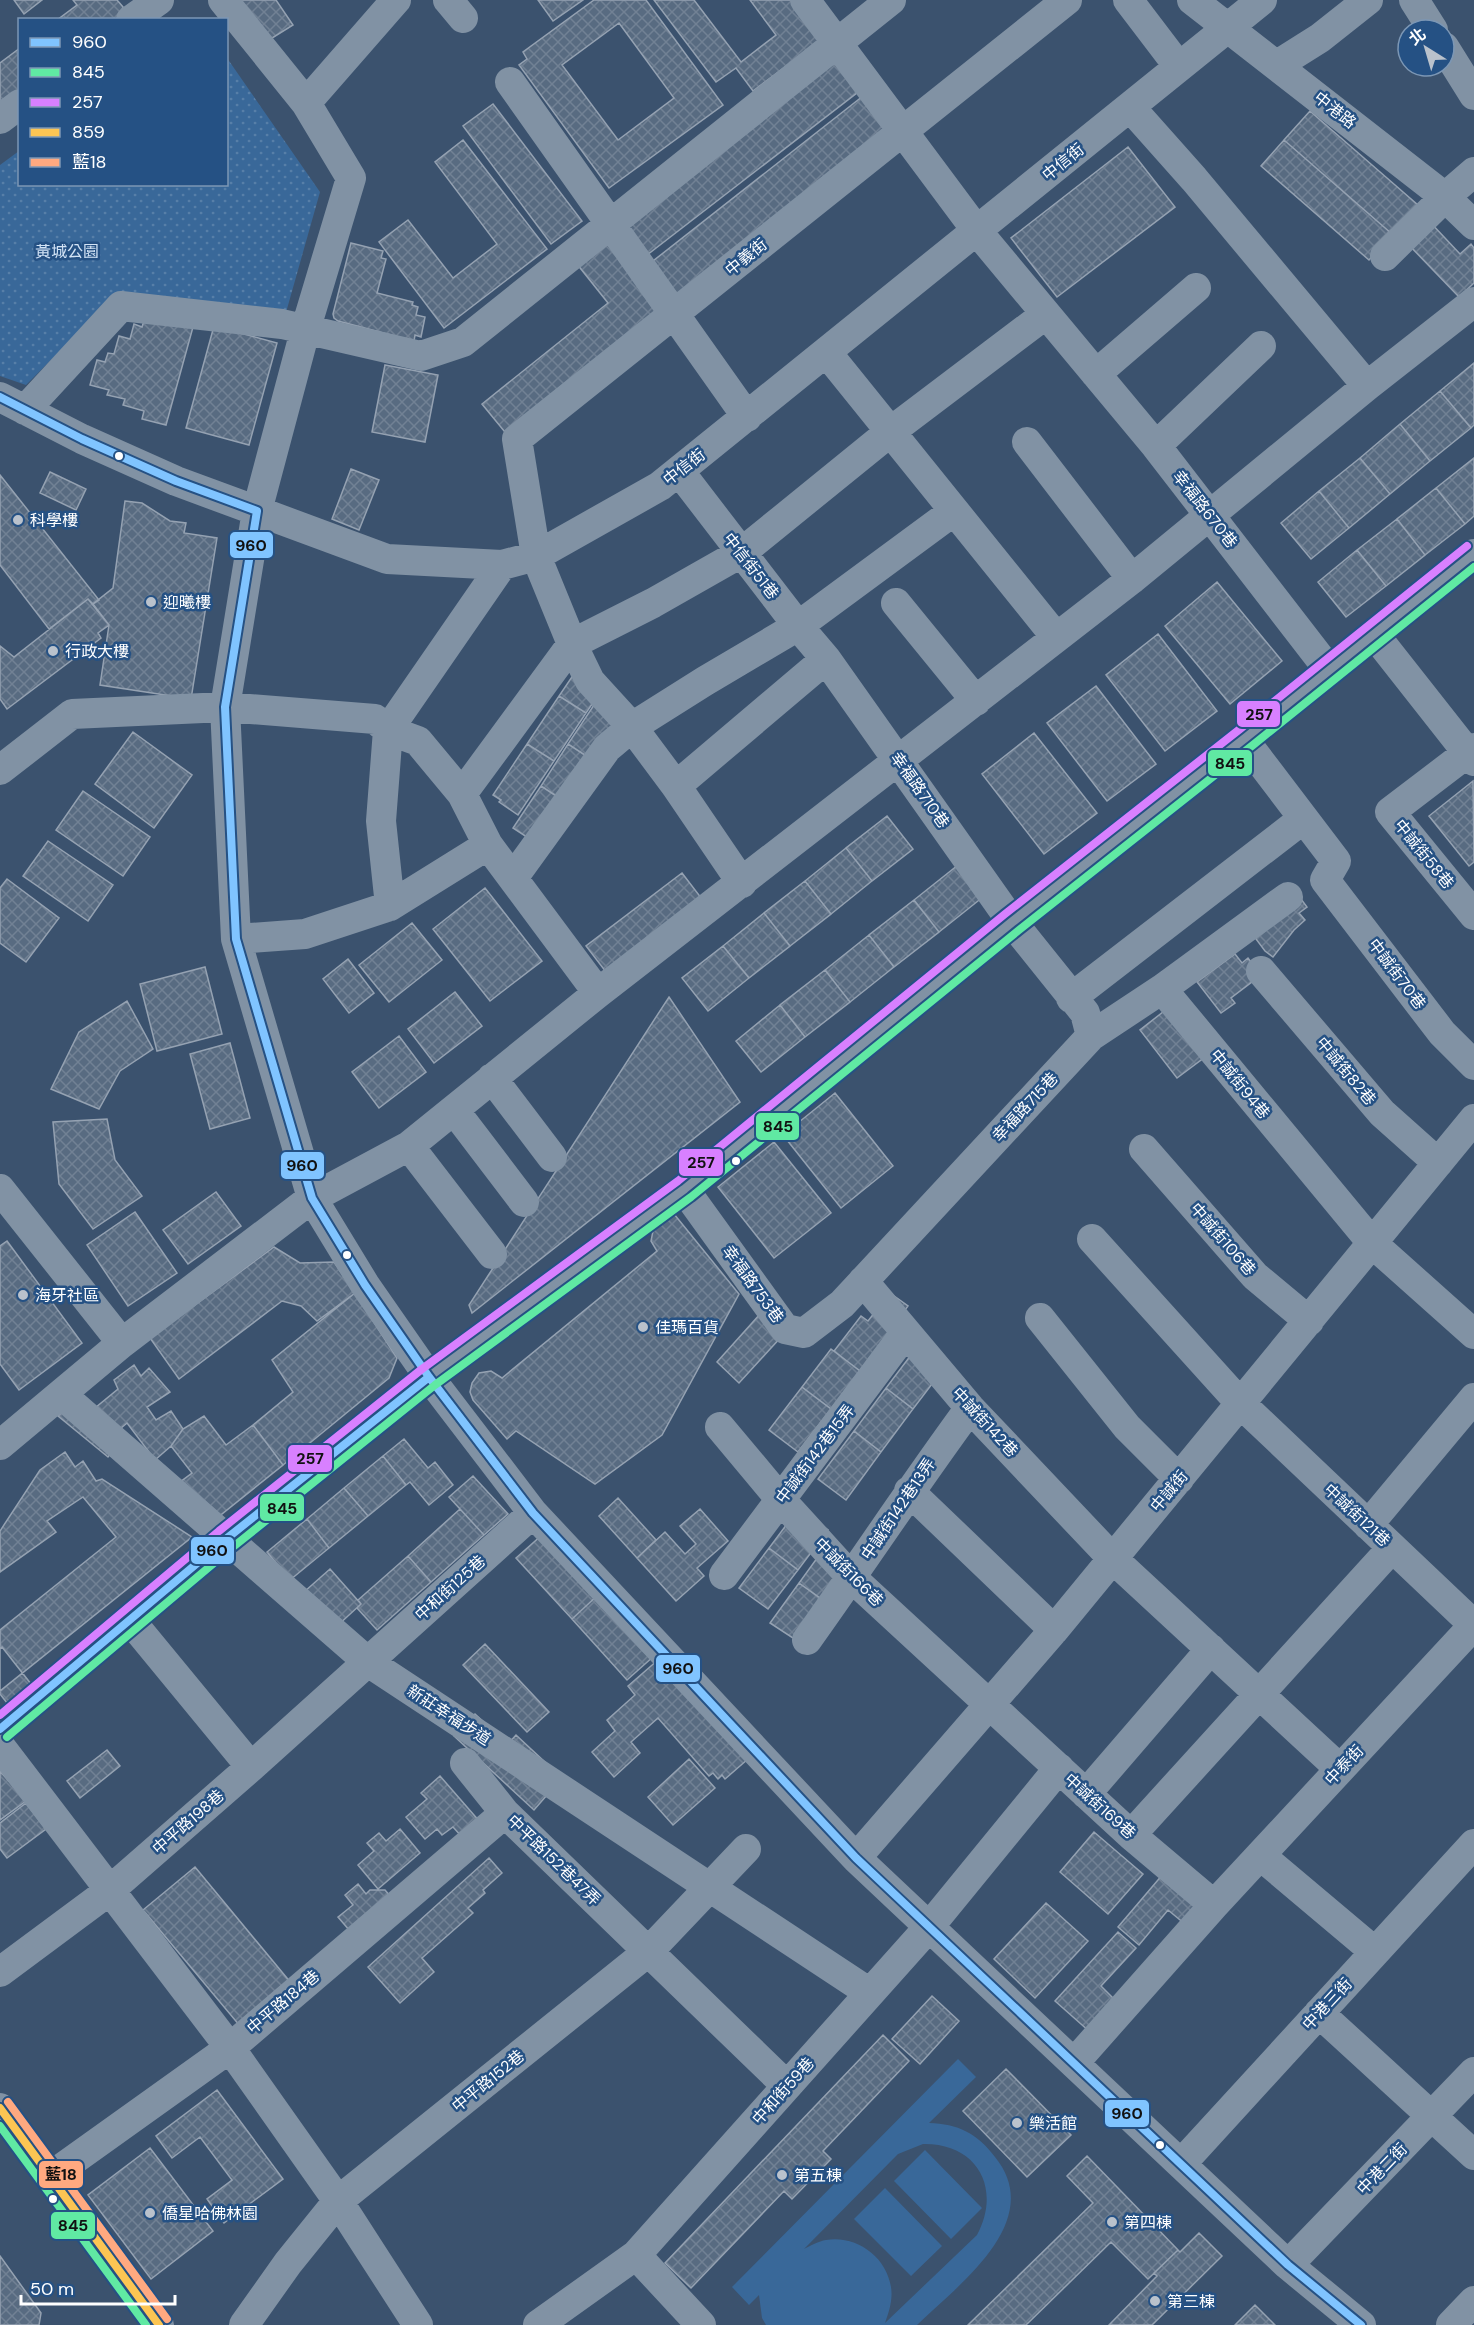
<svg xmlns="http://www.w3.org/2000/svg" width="1474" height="2325" viewBox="0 0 1474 2325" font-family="'DM Sans','Noto Sans TC',sans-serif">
  <defs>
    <pattern id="green-dots" width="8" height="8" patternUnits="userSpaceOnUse" patternTransform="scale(1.5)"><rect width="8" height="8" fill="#396899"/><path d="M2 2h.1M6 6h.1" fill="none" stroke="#577fa8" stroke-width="1.8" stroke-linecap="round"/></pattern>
    <pattern id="building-cross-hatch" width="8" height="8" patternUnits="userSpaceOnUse" patternTransform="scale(1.5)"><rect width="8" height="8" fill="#586b81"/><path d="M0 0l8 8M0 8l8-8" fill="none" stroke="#718194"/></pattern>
  </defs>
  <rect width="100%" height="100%" fill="#3b526e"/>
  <path fill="url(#green-dots)" d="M227,58L320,192L285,316L110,301L26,385L0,376V165L19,151L20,184H226Z"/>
  <path fill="#396899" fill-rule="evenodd" d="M958,2059L976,2077L929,2123C958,2124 977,2133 995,2157C1047,2221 958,2285 917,2325H766L762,2318L759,2295L749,2305L732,2287ZM923,2144C977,2143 1002,2188 977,2235L885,2323C889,2312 893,2300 891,2287C886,2256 856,2235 826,2240C819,2241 810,2246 804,2249L898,2154Z
    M925,2150L982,2208L951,2239L894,2181Z
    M885,2188L942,2246L911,2276L854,2219Z"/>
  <path fill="url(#building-cross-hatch)" stroke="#95a2b2" stroke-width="1.5" fill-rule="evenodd" d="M14,0H42L24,14Z
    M73,0H117L123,7L118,20H57L77,5Z
    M240,0H276L293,25L269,40Z
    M538,0H583L553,21Z
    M594,0H646L723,105L609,188L519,65L527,59L523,52ZM619,23L674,98L618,140L562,65Z
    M654,0H694L741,62L776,35L750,0H791L821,40L753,91L736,68L716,82Z
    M20,48V95L0,109V63Z
    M835,54L862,89L647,255L627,229Z
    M863,96L894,134L680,300L653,261Z
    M493,104L582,221L551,244L463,126Z
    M1310,111L1418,205L1392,234L1284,140Z
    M463,140L547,249L444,328L379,242L408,220L453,278L497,244L435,162Z
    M1284,140L1392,234L1369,260L1261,166Z
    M1128,147L1175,207L1057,297L1011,238Z
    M1429,221L1460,254L1471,244L1474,248V283L1459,297L1407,243Z
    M601,236L663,313L509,437L482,404L608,303L573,259Z
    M351,243L383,251L381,258L386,259L377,293L413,302L412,305L418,307L416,315L425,317L421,337L415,335L414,341L338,321L334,318L333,314Z
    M146,314L193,327L166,425L142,419L144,411L123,405L125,399L107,395L109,390L90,385L97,360L105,362L108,353L114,354L119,336L130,339L134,324L142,327Z
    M214,326L277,343L249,445L186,428Z
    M1474,363V425L1471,428L1440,391Z
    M385,365L438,375L425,442L372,432Z
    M1440,391L1471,428L1430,461L1400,424Z
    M1400,424L1430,461L1390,494L1360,458Z
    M1360,458L1390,494L1349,528L1319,491Z
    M1474,458V516L1465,524L1436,488Z
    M351,469L379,480L359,530L332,519Z
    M50,472L86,489L76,510L40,493Z
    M0,475L99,600L93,604L88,599L49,629L0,565Z
    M1436,488L1465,524L1425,555L1397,519Z
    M1319,491L1349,528L1311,559L1281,523Z
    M125,501L142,503L170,521L186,523L184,533L217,538L191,699L100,685L109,625L93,604L113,588Z
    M1397,519L1425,555L1386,586L1357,550Z
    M1357,550L1386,586L1346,617L1318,582Z
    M1217,582L1282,661L1230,704L1165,626Z
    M88,599L109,625L98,633L101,638L7,709L0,699V646L14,657Z
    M1158,634L1217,711L1165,751L1106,675Z
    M580,665L599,694L586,713L559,696Z
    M1096,686L1156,764L1107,801L1047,723Z
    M559,696L586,713L554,761L527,744Z
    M596,702L625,721L597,763L568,744Z
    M133,732L192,775L154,828L95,784Z
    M1034,733L1097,813L1044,854L982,774Z
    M527,744L554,761L518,815L499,802L501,800L493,795Z
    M568,744L597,763L570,805L541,786Z
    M1473,781L1474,862L1469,866L1429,816Z
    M541,786L570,805L542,847L513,828Z
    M83,791L150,837L123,876L56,830Z
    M887,816L913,849L872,881L846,848Z
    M48,841L113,885L88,921L23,876Z
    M846,848L872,881L831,914L805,881Z
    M958,865L983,897L939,932L914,900Z
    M682,873L702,899L606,972L586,946Z
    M7,879L59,918L26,962L0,943V888Z
    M805,881L831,914L790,946L764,913Z
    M485,888L542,961L490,1001L433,929Z
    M1301,899L1307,907L1299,913L1305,920L1294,930L1273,957L1265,951L1253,935Z
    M914,900L939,932L894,967L869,935Z
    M764,913L790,946L749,978L723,946Z
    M412,923L442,960L389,1002L359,965Z
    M869,935L894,967L850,1002L825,970Z
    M723,946L749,978L708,1011L682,978Z
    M1235,954L1242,963L1248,958L1261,975L1231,998L1235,1003L1221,1013L1197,982Z
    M348,959L374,993L349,1013L323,979Z
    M205,967L222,1034L157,1051L140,984Z
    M825,970L850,1002L805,1037L780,1005Z
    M455,992L482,1026L434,1063L408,1029Z
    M669,997L740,1102L472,1313L469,1305Z
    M127,1001L153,1049L120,1071L99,1109L51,1089L79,1032Z
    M780,1005L805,1037L761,1072L736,1041Z
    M1168,1008L1205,1057L1177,1078L1140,1030Z
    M399,1036L426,1072L379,1108L352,1072Z
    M230,1043L250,1118L210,1129L190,1054Z
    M835,1093L893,1166L841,1208L783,1135Z
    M107,1119L115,1160L142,1196L93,1229L59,1184L53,1122Z
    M774,1142L831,1213L774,1258L718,1187Z
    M216,1192L241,1226L188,1264L163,1230Z
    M135,1212L177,1273L128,1306L87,1245Z
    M674,1214L739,1294L662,1435L595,1484L516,1431L507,1439L473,1400L470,1392L472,1383L479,1373L491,1371L502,1378L657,1251L651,1241L653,1231Z
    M7,1241L82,1343L19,1390L0,1364V1246Z
    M274,1247L300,1263L334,1262L355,1293L317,1321L301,1306L282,1301L179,1379L150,1338Z
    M355,1293L397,1358L389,1378L283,1465L253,1425L293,1392L272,1360Z
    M890,1293L908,1306L860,1371L834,1351L861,1316L868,1321Z
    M769,1304L792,1325L739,1383L717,1362Z
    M920,1343L948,1363L913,1409L886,1388Z
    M831,1349L860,1371L831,1409L802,1387Z
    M134,1365L141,1376L149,1368L170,1392L147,1407L156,1420L171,1411L183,1429L171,1446L155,1460L127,1423L113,1435L121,1439L108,1457L58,1416L74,1402L90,1412L118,1389L114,1380Z
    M802,1387L831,1409L798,1452L769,1430Z
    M886,1388L913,1409L881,1452L854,1431Z
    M204,1416L226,1445L253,1425L283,1465L202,1530L172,1488L192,1473L171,1446L183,1429Z
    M854,1431L881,1452L846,1500L818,1479Z
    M404,1439L428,1468L435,1462L453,1485L429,1505L410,1482L406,1485L383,1456Z
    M65,1452L75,1467L83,1461L96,1481L102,1479L192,1537L0,1691V1630L116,1537L83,1497L47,1521L56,1532L0,1572V1531L40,1470Z
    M383,1456L406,1485L368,1516L344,1488Z
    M473,1476L508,1514L484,1535L449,1497Z
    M344,1488L368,1516L329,1548L307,1519Z
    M618,1498L656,1540L637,1558L599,1516Z
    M799,1508L828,1530L798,1570L769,1548Z
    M460,1509L484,1535L431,1582L408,1556Z
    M700,1509L728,1541L697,1568L704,1576L676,1601L637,1558L665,1532L685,1554L696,1544L680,1526Z
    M307,1519L329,1548L290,1580L267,1552Z
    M543,1534L599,1594L572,1619L516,1558Z
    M828,1543L856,1563L827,1603L799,1583Z
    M769,1548L798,1570L768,1609L739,1588Z
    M408,1556L431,1582L377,1630L357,1608L361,1604L358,1600Z
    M330,1569L361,1604L336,1627L304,1592Z
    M799,1583L827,1603L799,1642L770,1623Z
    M599,1594L654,1656L627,1680L572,1619Z
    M485,1644L549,1712L527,1732L463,1665Z
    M2,1647L31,1684L7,1703L0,1694V1649Z
    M659,1659L748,1759L725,1779L722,1775L718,1779L713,1773L709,1776L658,1718L631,1742L640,1753L614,1777L592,1752L615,1731L607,1720L635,1695L628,1686Z
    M475,1714L508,1744L516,1735L547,1764L554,1787L534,1810L454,1736Z
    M107,1750L120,1766L80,1798L67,1781Z
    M689,1759L715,1788L673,1825L648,1797Z
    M0,1771L26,1801L0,1820Z
    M440,1776L480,1822L462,1837L453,1827L442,1835L437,1829L425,1839L406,1817L427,1799L421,1793Z
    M26,1803L46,1829L7,1858L0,1849V1823Z
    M400,1829L420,1853L378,1889L358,1865L374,1851L367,1843L379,1833L386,1841Z
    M1094,1832L1143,1874L1108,1914L1060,1872Z
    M489,1858L502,1873L483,1890L485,1893L468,1908L473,1913L422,1958L434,1972L400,2003L368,1967Z
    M195,1867L291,1983L240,2026L143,1910Z
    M1169,1867L1213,1903L1191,1929L1168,1910L1139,1945L1118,1927Z
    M358,1884L366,1894L370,1890H385L397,1904L356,1938L338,1917L353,1905L345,1895Z
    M1046,1903L1088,1941L1035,1998L994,1959Z
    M1118,1932L1136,1948L1101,1986L1117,2002L1090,2032L1055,2001Z
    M932,1996L959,2021L920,2064L892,2039Z
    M883,2035L909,2061L823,2151L831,2159L792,2199L784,2191L691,2288L665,2263Z
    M1006,2069L1071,2135L1027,2177L963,2111Z
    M217,2090L283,2179L224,2223L207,2199L232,2180L200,2137L172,2158L156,2136Z
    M150,2148L213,2231L151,2279L88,2195Z
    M1087,2156L1178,2250L1148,2279L1111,2242L1026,2325H968L1093,2203L1067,2176Z
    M1199,2233L1222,2256L1152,2325H1109L1157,2276L1154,2273L1178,2250L1180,2252Z
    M0,2256L41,2313L39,2325H0Z
    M1255,2305L1275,2325H1235Z"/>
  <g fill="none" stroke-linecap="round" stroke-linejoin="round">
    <path stroke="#8192a4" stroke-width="30" d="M223,0L306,103L351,178L305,331L257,511L225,707L236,939L312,1198L365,1285L429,1377L533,1513L856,1858L1288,2265L1361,2325
      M448,0L463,18
      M805,0L977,231L1156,446L1329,670
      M1128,0L1179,67
      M1192,0L1445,197L1474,225
      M1414,0L1433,30
      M131,20L159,0
      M1444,47L1474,95
      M1277,65L1320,38L1368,0
      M510,82L747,417
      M306,103L396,0
      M1130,107L1194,179L1367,386
      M0,119L20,104
      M1385,256L1445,197L1474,172
      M827,353L1056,637
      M1096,374L1196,288
      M0,397L82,439L176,481L387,559L502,565L536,556L660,486L1262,0
      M25,410L121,306L282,324L421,356L463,342L891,0
      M1027,442L1132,579
      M1156,446L1261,346
      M679,471L798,626L826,659L1012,922L1085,1013L1091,1036L842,1304L804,1333L785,1329L684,1189
      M896,603L976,701
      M1374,634L1474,761
      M1244,740L1336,861L1325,880L1442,1033L1474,1065
      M1474,748L1390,812L1474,915
      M0,770L72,714L225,707L375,719L388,730L418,741L462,794L488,845L598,993
      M676,786L826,659
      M462,794L572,644L653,603L741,553L890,432L1046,314
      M513,878L607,748L632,727L705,681L798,626L954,511
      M742,883L676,786L632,727L590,681L572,644L536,556L517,439L1067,0
      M390,906L381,821L388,730L502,565
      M236,939L305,934L390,906L488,845
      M1261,971L1382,1113L1438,1163
      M1162,989L1288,897
      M1071,998L1303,819
      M1091,1036L1162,989L1373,1244L1474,1334
      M492,1078L552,1157
      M454,1110L524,1202
      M409,1146L492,1254
      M1144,1149L1255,1276L1309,1321
      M0,1189L122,1343
      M1092,1239L1241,1404L1474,1625
      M863,1281L970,1408L1113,1559L1340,1769
      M1040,1318L1127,1427L1179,1479
      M62,1395L368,1662L870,1993
      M720,1427L781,1500L852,1578L1131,1835L1214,1905
      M0,1445L122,1343L312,1198L409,1146L598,993L1132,579L1367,386L1474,302
      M909,1491L1054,1630
      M1368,1525L1474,1398
      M724,1575L906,1332
      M130,1620L251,1767
      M807,1640C862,1563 914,1484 970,1408
      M0,1729L226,1539L429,1377L684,1189L1012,922L1247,737L1474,554
      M0,1746L230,2048L338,2201L418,2325
      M465,1763L505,1813L787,2086
      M1086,1794L1211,1649
      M1131,1835L1392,1548
      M1261,1856L1375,1952
      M856,1858L1054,1630L1474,1119
      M0,1972L109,1891L251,1767L533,1513
      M1319,2013L1474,2155
      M1074,2063L1214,1905L1474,1625
      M0,2108L159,2325
      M1181,2164L1474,1844
      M51,2176L230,2048L505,1813
      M636,2255L701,2325
      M1288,2265L1474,2072
      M244,2325L288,2263L338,2201L649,1951L746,1849
      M538,2325L636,2255L929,1927L1059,1768
      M1451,2325L1474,2301"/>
    <defs>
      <path id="bus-1" d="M0,397L82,439L176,481L257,511L225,707L236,939L312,1198L365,1285L429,1377L533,1513L856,1858L1288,2265L1361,2325
        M0,1729L226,1539L429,1377"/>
      <path id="bus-2" d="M7,1737L233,1547L435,1385L691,1197L1019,930L1253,745L1474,567
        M0,2126L146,2325"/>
      <path id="bus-3" d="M0,1715L219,1531L422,1369L678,1181L1005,914L1240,729L1467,546"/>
      <path id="bus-4" d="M0,2108L159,2325"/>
      <path id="bus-5" d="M8,2102L167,2319"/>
    </defs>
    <use href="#bus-1" stroke="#255184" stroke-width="12"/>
    <use href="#bus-2" stroke="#255184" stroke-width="12"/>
    <use href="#bus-3" stroke="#255184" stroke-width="12"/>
    <use href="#bus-4" stroke="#255184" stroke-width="12"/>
    <use href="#bus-5" stroke="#255184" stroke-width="12"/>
    <use href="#bus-1" stroke="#80c4ff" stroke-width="8"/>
    <use href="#bus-2" stroke="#60e9a3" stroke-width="8"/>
    <use href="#bus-3" stroke="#d880ff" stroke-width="8"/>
    <use href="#bus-4" stroke="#fcc553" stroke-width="8"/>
    <use href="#bus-5" stroke="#ffa980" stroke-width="8"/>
  </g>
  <g fill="#fff" stroke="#255184" stroke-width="2">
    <circle cx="119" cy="456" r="5"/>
    <circle cx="736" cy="1161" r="5"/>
    <circle cx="347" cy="1255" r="5"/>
    <circle cx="1160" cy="2145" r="5"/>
    <circle cx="53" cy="2199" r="5"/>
  </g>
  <g fill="#bac2cc" stroke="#255184" stroke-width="2">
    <circle cx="18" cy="520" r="6"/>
    <circle cx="151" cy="602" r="6"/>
    <circle cx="53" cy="651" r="6"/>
    <circle cx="23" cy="1295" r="6"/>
    <circle cx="643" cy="1327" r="6"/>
    <circle cx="1017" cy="2123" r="6"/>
    <circle cx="782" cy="2175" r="6"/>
    <circle cx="150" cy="2213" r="6"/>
    <circle cx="1112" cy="2222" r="6"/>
    <circle cx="1155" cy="2301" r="6"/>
  </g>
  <g text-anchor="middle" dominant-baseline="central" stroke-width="5" stroke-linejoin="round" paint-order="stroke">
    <g font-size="16" fill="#fff" stroke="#255184">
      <text transform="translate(1335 110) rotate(38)">中港路</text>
      <text transform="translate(1063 162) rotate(-39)">中信街</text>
      <text transform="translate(746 257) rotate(-39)">中義街</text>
      <text transform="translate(684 467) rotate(-38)">中信街</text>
      <text transform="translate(1205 509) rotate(52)">幸福路670巷</text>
      <text transform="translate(751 566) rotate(52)">中信街51巷</text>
      <text transform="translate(920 790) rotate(55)">幸福路710巷</text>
      <text transform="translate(1424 854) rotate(51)">中誠街58巷</text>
      <text transform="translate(1397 974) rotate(53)">中誠街70巷</text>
      <text transform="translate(1346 1071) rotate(50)">中誠街82巷</text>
      <text transform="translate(1240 1084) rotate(51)">中誠街94巷</text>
      <text transform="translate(1025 1107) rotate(-47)">幸福路715巷</text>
      <text transform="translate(1223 1239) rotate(49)">中誠街106巷</text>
      <text transform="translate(753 1284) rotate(54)">幸福路753巷</text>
      <text transform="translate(985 1422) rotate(47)">中誠街142巷</text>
      <text transform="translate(815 1454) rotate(-53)">中誠街142巷15弄</text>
      <text transform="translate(1169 1491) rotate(-50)">中誠街</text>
      <text transform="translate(898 1509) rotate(-56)">中誠街142巷13弄</text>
      <text transform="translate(1357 1515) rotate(43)">中誠街121巷</text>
      <text transform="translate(849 1572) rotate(45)">中誠街166巷</text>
      <text transform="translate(450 1588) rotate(-42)">中和街125巷</text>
      <text transform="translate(449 1715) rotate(33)">新莊幸福步道</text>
      <text transform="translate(1344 1765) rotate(-47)">中泰街</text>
      <text transform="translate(1100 1806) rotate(42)">中誠街169巷</text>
      <text transform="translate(188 1822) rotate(-41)">中平路198巷</text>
      <text transform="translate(554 1860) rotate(44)">中平路152巷47弄</text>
      <text transform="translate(283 2002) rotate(-40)">中平路184巷</text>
      <text transform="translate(1327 2004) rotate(-47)">中港三街</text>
      <text transform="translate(488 2081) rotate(-39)">中平路152巷</text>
      <text transform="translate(783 2091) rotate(-48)">中和街59巷</text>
      <text transform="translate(1382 2169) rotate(-46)">中港二街</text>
    </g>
    <g font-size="16" fill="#d2e3f6" stroke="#255184">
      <text x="67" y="251">黃城公園</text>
    </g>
    <g font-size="16" fill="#fff" stroke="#255184" text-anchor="start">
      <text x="30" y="520">科學樓</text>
      <text x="163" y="602">迎曦樓</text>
      <text x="65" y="651">行政大樓</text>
      <text x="35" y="1295">海牙社區</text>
      <text x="655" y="1327">佳瑪百貨</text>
      <text x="1029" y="2123">樂活館</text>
      <text x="794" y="2175">第五棟</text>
      <text x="162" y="2213">僑星哈佛林園</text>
      <text x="1124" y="2222">第四棟</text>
      <text x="1167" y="2301">第三棟</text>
    </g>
  </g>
  <g stroke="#255184" stroke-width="2">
    <rect x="229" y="531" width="45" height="28" rx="6" fill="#80c4ff"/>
    <rect x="1236" y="700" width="45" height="28" rx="6" fill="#d880ff"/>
    <rect x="1207" y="749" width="46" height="28" rx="6" fill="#60e9a3"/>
    <rect x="755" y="1112" width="45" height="29" rx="6" fill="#60e9a3"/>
    <rect x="678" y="1148" width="46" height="29" rx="6" fill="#d880ff"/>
    <rect x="280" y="1151" width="45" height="29" rx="6" fill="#80c4ff"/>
    <rect x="287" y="1444" width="46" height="29" rx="6" fill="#d880ff"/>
    <rect x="259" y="1493" width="46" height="29" rx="6" fill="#60e9a3"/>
    <rect x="190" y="1536" width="45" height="29" rx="6" fill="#80c4ff"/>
    <rect x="655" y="1654" width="46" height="29" rx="6" fill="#80c4ff"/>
    <rect x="1104" y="2099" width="46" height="29" rx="6" fill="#80c4ff"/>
    <rect x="38" y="2160" width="46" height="29" rx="6" fill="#ffa980"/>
    <rect x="50" y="2211" width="46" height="29" rx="6" fill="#60e9a3"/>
  </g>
  <g font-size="16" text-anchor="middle" font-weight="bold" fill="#111">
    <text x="251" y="551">960</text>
    <text x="1259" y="720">257</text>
    <text x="1230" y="769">845</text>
    <text x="778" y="1132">845</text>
    <text x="701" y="1168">257</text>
    <text x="302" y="1171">960</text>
    <text x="310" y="1464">257</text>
    <text x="282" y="1514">845</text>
    <text x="212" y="1556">960</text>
    <text x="678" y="1674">960</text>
    <text x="1127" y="2119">960</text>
    <text x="61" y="2180">藍18</text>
    <text x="73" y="2231">845</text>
  </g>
  <rect x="18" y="18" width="210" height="168" fill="#255184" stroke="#7c97b5" stroke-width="1.5"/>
  <rect x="30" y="38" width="30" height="9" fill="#80c4ff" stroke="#7c97b5" stroke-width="1.5"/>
  <text x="72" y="48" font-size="18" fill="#ffffff">960</text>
  <rect x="30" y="68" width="30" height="9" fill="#60e9a3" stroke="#7c97b5" stroke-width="1.5"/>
  <text x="72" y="78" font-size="18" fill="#ffffff">845</text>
  <rect x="30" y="98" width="30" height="9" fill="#d880ff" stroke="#7c97b5" stroke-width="1.5"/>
  <text x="72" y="108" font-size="18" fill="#ffffff">257</text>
  <rect x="30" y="128" width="30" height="9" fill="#fcc553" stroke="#7c97b5" stroke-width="1.5"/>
  <text x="72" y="138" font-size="18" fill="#ffffff">859</text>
  <rect x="30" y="158" width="30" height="9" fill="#ffa980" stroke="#7c97b5" stroke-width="1.5"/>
  <text x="72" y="168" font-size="18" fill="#ffffff">藍18</text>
  <g transform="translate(1426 48) rotate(323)"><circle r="28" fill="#255184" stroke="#7c97b5" stroke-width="1.5"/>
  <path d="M0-4.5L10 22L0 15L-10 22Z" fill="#bac2cc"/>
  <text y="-9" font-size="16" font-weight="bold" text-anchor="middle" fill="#ffffff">北</text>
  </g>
  <path d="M21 2295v9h154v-9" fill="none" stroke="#ffffff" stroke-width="3"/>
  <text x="30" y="2295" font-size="18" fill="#ffffff" stroke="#255184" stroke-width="4.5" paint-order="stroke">50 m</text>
</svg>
